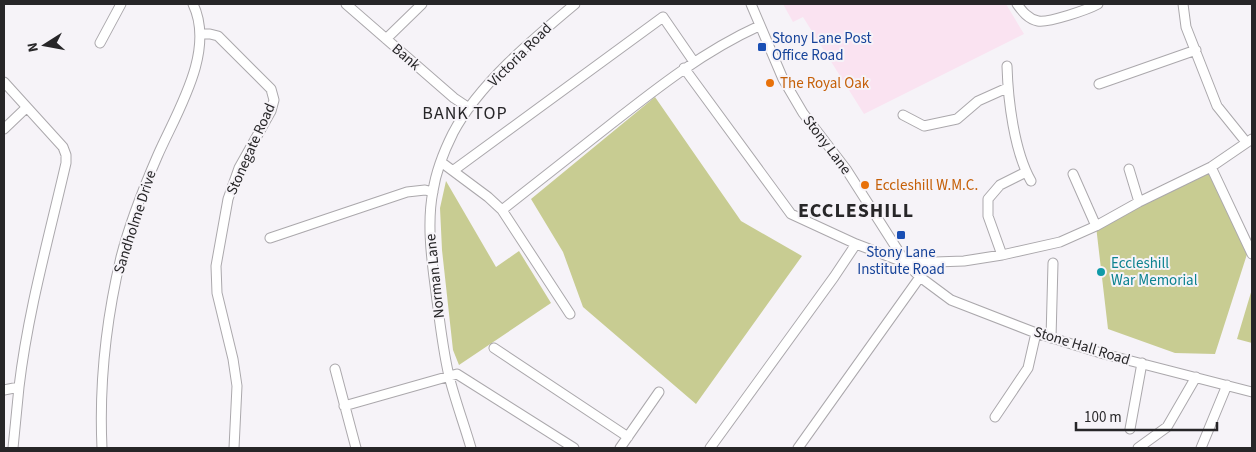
<svg xmlns="http://www.w3.org/2000/svg" width="1256" height="452" viewBox="0 0 1256 452" font-family="'Source Sans 3',sans-serif">
  <rect width="100%" height="100%" fill="#f6f3f8"/>
  <path fill="#fae3f1" d="M783,4H1006L1024,34L864,114L803,17L793,22Z"/>
  <path fill="#c8cc92" d="M655,97L741,221L802,256L696,404L583,307L563,252L531,199Z
    M1211,167L1249,248L1215,354L1175,353L1108,329L1096,226Z
    M446,181L496,267L519,251L551,303L459,365L453,350L442,250L440,208Z
    M1252,289V343L1237,339Z"/>
  <g fill="none" stroke-linecap="round" stroke-linejoin="round">
    <defs>
      <path id="minor" d="M346,4L454,98L469,108
        M751,4L783,79L803,113L846,169L906,263L920,277L951,300L1036,333L1104,354L1252,392
        M1017,4C1022,11 1028,19 1038,21C1048,23 1087,10 1098,4
        M1183,4L1186,27L1217,106L1246,142
        M201,34H210L218,36L271,89L274,100L271,111L239,168L228,199L216,266L217,293L233,359L237,386L234,448
        M386,39L422,4
        M100,43L121,4
        M1007,66C1008,100 1014,151 1031,181
        M684,68L791,214L856,244L906,263L964,261L1002,255L1060,242L1096,226L1139,202L1211,167L1252,139
        M4,82L63,147L66,155V163C49,237 28,311 19,387L4,390
        M1099,84L1196,50
        M903,115L924,126L957,119L978,101L1007,88
        M4,129L26,108
        M441,162L488,197L502,210L570,314
        M1211,167L1252,254
        M1129,169L1139,202
        M454,170L663,17L694,62
        M1073,174L1096,226
        M502,210C538,182 574,153 610,125C657,88 704,51 759,26
        M270,238L407,192L425,190L433,192
        M1002,255L988,216V199L1000,185L1026,172
        M1051,338L1053,263
        M494,348L628,437
        M335,369L356,448
        M344,406L457,374L574,448
        M995,417L1028,368L1036,333
        M1130,429L1142,363
        M13,448L19,387
        M102,448C99,384 106,320 121,257C129,226 144,187 157,157C176,113 216,52 193,4
        M471,448C464,424 455,400 449,376C442,346 439,315 435,285C431,255 427,221 433,191C436,171 444,151 453,133C479,84 533,39 575,4
        M620,448L659,392
        M710,448L834,277L856,244
        M798,448L920,277
        M1138,448L1167,427L1196,377
        M1201,448L1227,385"/>
    </defs>
    <use href="#minor" stroke="#aba8ac" stroke-width="11"/>
    <use href="#minor" stroke="#fff" stroke-width="9"/>
  </g>
  <g fill="#1a4fb4" stroke="#f6f3f8" stroke-width="2">
    <rect x="757" y="42" width="10" height="10" rx="2.5"/>
    <rect x="896" y="230" width="10" height="10" rx="2.5"/>
  </g>
  <g fill="#e8710a" stroke="#f6f3f8" stroke-width="2">
    <circle cx="770" cy="83" r="5"/>
    <circle cx="865" cy="185" r="5"/>
  </g>
  <circle fill="#0f9aa8" stroke="#f6f3f8" stroke-width="2" cx="1101" cy="272" r="5"/>
  <g text-anchor="middle" dominant-baseline="central" stroke-width="4" stroke-linejoin="round" paint-order="stroke">
    <g font-size="15" fill="#164399" stroke="#f6f3f8" text-anchor="start">
      <text x="772" y="38">Stony Lane Post<tspan x="772" dy="17">Office Road</tspan></text>
      <text x="901" y="252" text-anchor="middle">Stony Lane<tspan x="901" dy="17">Institute Road</tspan></text>
    </g>
    <g font-size="15" fill="#272628" stroke="#f6f3f8">
      <text transform="translate(520 55) rotate(-45)">Victoria Road</text>
      <text transform="translate(406 57) rotate(41)">Bank</text>
      <text transform="translate(827 145) rotate(53)">Stony Lane</text>
      <text transform="translate(251 149) rotate(-66)">Stonegate Road</text>
      <text transform="translate(135 222) rotate(-72)">Sandholme Drive</text>
      <text transform="translate(435 276) rotate(-96)">Norman Lane</text>
      <text transform="translate(1082 346) rotate(17)">Stone Hall Road</text>
    </g>
    <g font-size="15" fill="#c56008" stroke="#f6f3f8" text-anchor="start">
      <text x="780" y="83">The Royal Oak</text>
      <text x="875" y="185">Eccleshill W.M.C.</text>
    </g>
    <g font-size="15" fill="#0d838f" stroke="#f6f3f8" text-anchor="start">
      <text x="1111" y="263">Eccleshill<tspan x="1111" dy="17">War Memorial</tspan></text>
    </g>
    <g font-size="18" letter-spacing="1" fill="#272628" stroke="#f6f3f8">
      <text x="465" y="113">BANK TOP</text>
    </g>
    <g font-size="20" font-weight="bold" letter-spacing="1" fill="#272628" stroke="#f6f3f8">
      <text x="856" y="211">ECCLESHILL</text>
    </g>
  </g>
  <rect width="1256" height="452" fill="none" stroke="#272628" stroke-width="10"/>
  <g transform="translate(45 45) rotate(259)" stroke="#f6f3f8" stroke-width="4" paint-order="stroke">
  <path d="M0-4L9 19L0 12L-9 19Z" fill="#272628"/>
  <text y="-8" font-size="14" font-weight="bold" text-anchor="middle" fill="#272628">N</text>
  </g>
  <path d="M1076 422v8h141v-8" fill="none" stroke="#272628" stroke-width="2.5"/>
  <text x="1084" y="422" font-size="15" fill="#272628" stroke="#f6f3f8" stroke-width="4" paint-order="stroke">100 m</text>
</svg>
